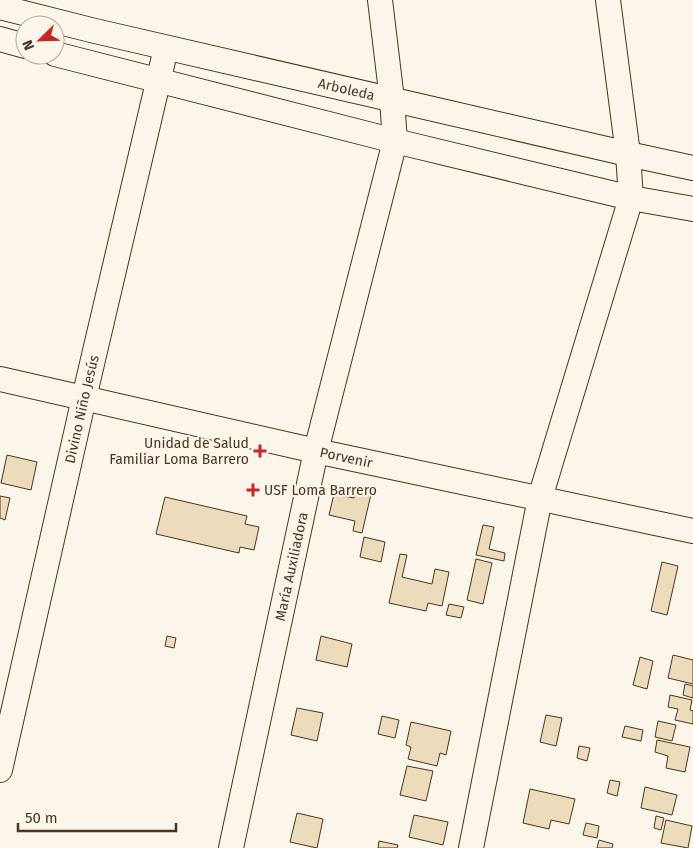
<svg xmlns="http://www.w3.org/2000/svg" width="693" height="848" viewBox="0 0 693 848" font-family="'Fira Sans',sans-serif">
  <rect width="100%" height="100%" fill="#fbf6e9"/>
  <path fill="#ecdcbc" stroke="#4a3520" d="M7,455L37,462L31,490L1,483Z
    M356,486L372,490L362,533L353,531L355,521L329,515L334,494L354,498Z
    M0,496L10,498L5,520L0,518Z
    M165,497L247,516L245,524L259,527L254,550L240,547L239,553L156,534Z
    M483,525L494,527L489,549L505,553L504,561L476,555Z
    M364,537L385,542L381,562L360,557Z
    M400,554L407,555L402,577L432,584L435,569L449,572L442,606L428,603L426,611L389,603Z
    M476,559L492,563L483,604L467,600Z
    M662,562L678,566L667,615L651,611Z
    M449,604L464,607L461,618L446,615Z
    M167,636L176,638L174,648L165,646Z
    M321,636L352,644L347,667L316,660Z
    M673,655L693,660V684L668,678Z
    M640,657L653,661L647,689L633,685Z
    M685,684L693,686V698L683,695Z
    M670,695L692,700L690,710L693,711V724L675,720L678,709L668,707Z
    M297,708L323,713L317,741L291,735Z
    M546,715L562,718L556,746L540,742Z
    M382,716L399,720L395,738L378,734Z
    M658,721L676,725L672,741L655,737Z
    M411,722L451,731L446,755L440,753L437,766L408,759L411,747L406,745Z
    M625,726L643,730L641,741L622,737Z
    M657,740L690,747L685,772L666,768L668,756L655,752Z
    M579,746L590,748L587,761L577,758Z
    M407,766L433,771L426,801L400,795Z
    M610,780L620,782L617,796L607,793Z
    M645,787L677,795L672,815L641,808Z
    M530,789L575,799L569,824L551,820L549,829L523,823Z
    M297,813L323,819L317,848L290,842Z
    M414,815L448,822L443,845L409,837Z
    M656,816L664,818L661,830L654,828Z
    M666,820L692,826L688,848L661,843Z
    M586,823L599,826L597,838L583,835Z
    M599,840L613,844L612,848H597Z
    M379,841L398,845L397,848H378Z"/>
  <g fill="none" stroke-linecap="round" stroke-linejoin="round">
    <defs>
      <g id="minor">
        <path id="s1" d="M0,7L95,31L628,154L693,168"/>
        <path d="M0,39L25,46"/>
        <path d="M55,54L395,141L631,198L693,209"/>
        <path id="s2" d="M0,379L316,451L693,531"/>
        <path id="s3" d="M0,770L84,398L166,48"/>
        <path id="s4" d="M231,848L316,451L395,141L392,100L380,0"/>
        <path d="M471,848L540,498L631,198L628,154L608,0"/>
      </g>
    </defs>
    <use href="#minor" stroke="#4a3520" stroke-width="26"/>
    <use href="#minor" stroke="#fbf6e9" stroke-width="24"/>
  </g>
  <g fill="#c62828" stroke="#fbf6e9" stroke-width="2">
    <path d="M257.5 443.5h5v5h5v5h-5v5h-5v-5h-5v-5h5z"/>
    <path d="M250.5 482.5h5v5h5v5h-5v5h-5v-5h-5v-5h5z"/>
  </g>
  <g text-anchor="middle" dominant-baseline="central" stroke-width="4" stroke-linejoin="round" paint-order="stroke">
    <g font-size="14" fill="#4a3520" stroke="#fbf6e9">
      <text stroke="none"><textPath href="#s1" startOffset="356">Arboleda</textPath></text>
      <text stroke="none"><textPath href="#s3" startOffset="370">Divino Niño Jesús</textPath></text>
      <text stroke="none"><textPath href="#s2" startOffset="355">Porvenir</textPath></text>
      <text stroke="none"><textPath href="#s4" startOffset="288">María Auxiliadora</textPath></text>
    </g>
    <g font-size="14" fill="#4a3520" stroke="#fbf6e9" text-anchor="end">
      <text x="249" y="443">Unidad de Salud<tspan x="249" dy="16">Familiar Loma Barrero</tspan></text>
      <text x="264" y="490" text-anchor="start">USF Loma Barrero</text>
    </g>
  </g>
  <g transform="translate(40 40) rotate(247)"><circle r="24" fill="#fbf6e9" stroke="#b4a999"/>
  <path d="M0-4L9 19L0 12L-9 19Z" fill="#c62828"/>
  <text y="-8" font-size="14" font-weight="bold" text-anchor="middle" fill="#4a3520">N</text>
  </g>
  <path d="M18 823v8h158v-8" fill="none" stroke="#4a3520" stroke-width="2.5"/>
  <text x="25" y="823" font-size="15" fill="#4a3520" stroke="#fbf6e9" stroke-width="4" paint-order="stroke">50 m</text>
</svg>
